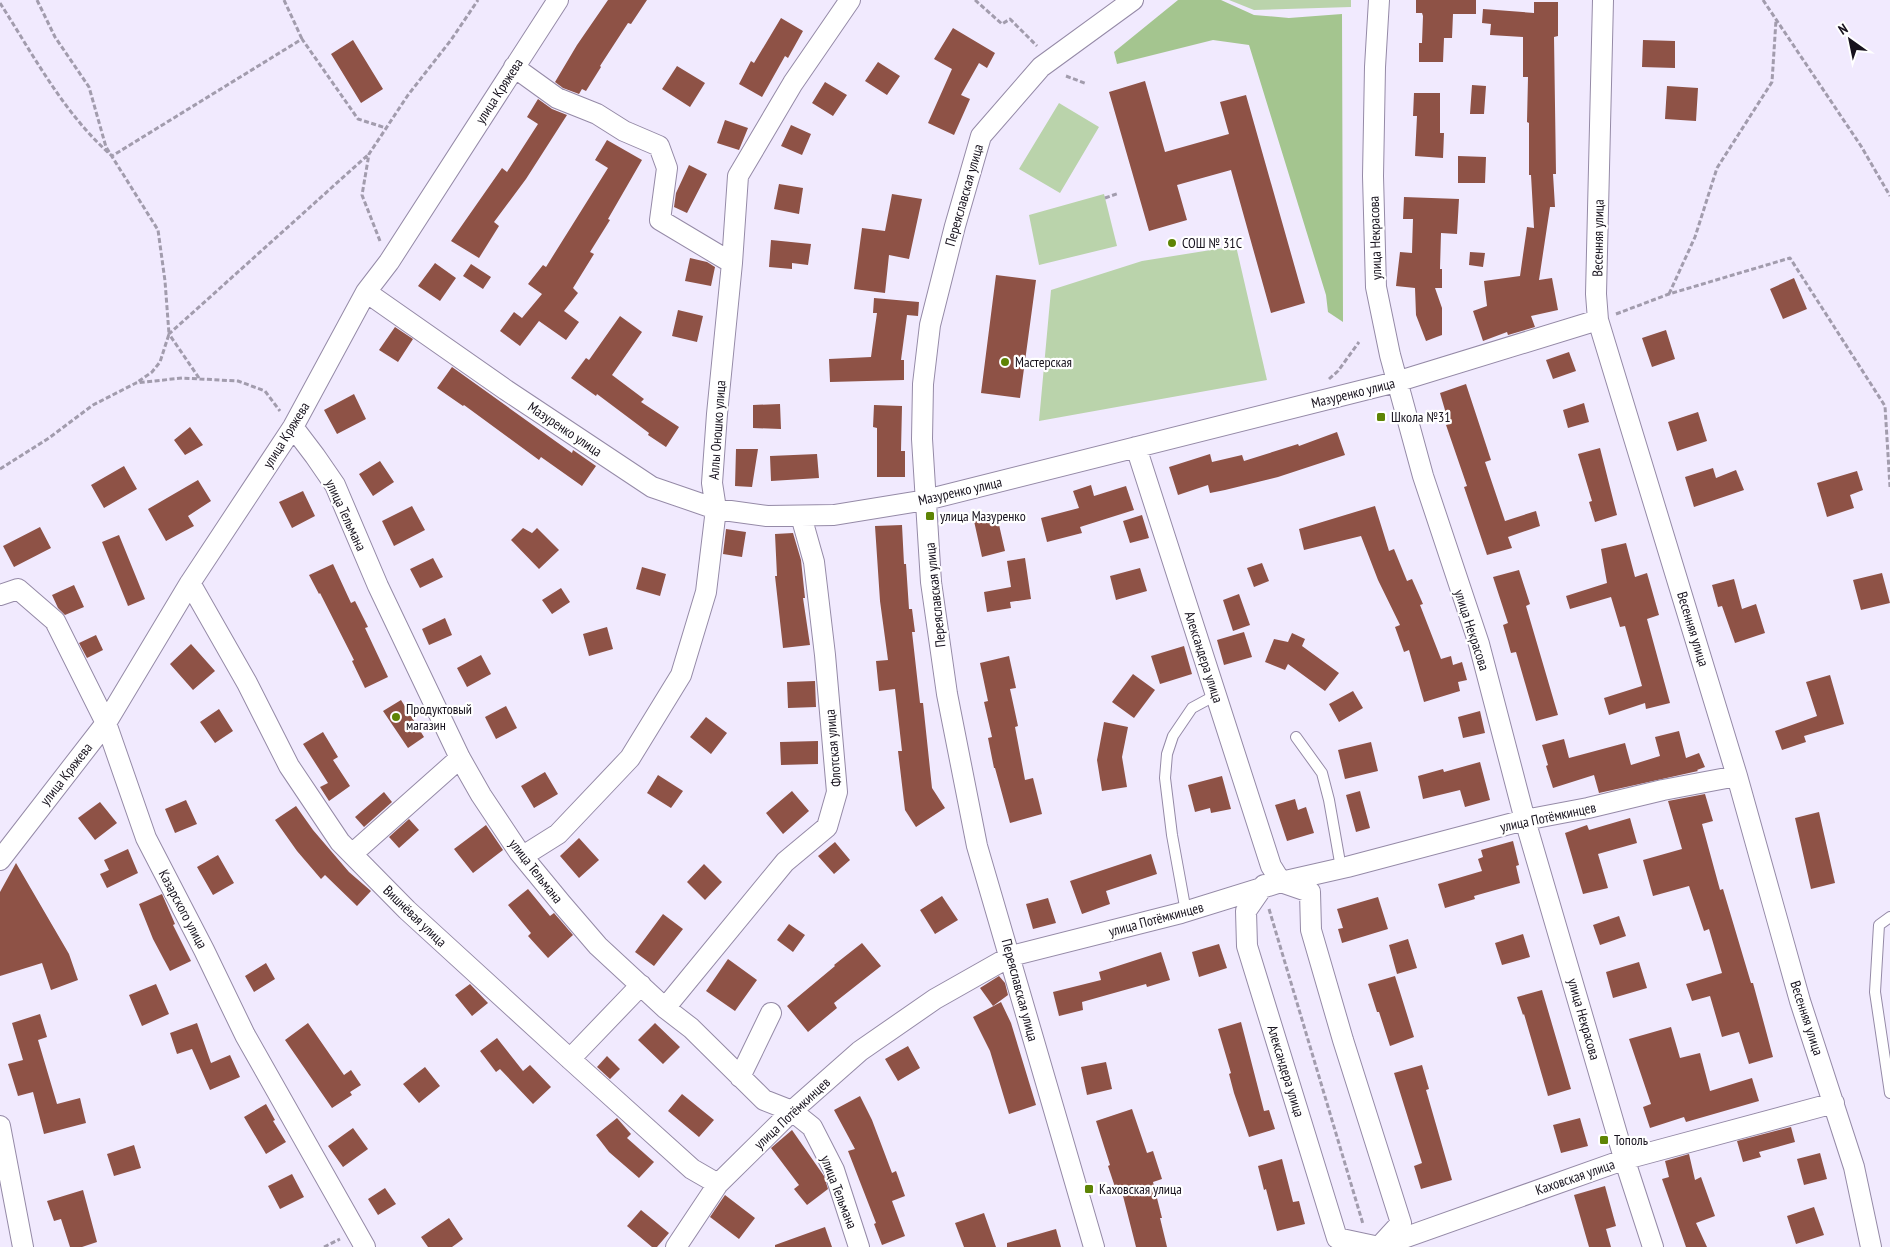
<svg xmlns="http://www.w3.org/2000/svg" width="1890" height="1247" viewBox="0 0 1890 1247" font-family="'PT Sans Narrow',sans-serif">
  <rect width="100%" height="100%" fill="#f1eafe"/>
  <path fill="#bad3ab" d="M1229,0H1351V7L1254,10Z
    M1059,103L1099,127L1060,193L1019,169Z
    M1104,194L1117,246L1039,265L1029,215Z
    M1236,246L1267,380L1039,421L1051,290L1142,261Z"/>
  <path fill="#a4c58f" d="M1178,0H1221L1254,15L1289,18L1342,14L1343,322L1328,312L1326,295L1249,45L1213,40L1117,64L1114,52Z"/>
  <path fill="#8e5246" d="M608,0H647L631,24L628,23L600,66L601,67L586,91L582,89L579,94L563,88L555,82L577,45Z
    M1416,0H1476V14H1453L1452,38H1444L1443,62H1419V43H1422L1423,16L1422,13H1416Z
    M1534,2H1558V36L1554,37L1556,174H1553L1555,207H1550L1539,280L1552,278L1558,310L1531,316L1535,327L1508,335L1507,332L1483,341L1473,311L1487,306L1484,281L1520,276L1527,227L1534,228L1531,175H1529V123L1527,122L1528,77H1523V37L1490,35L1491,24L1482,23L1483,9L1534,13Z
    M781,18L803,31L788,58L785,56L762,97L739,84L751,61L754,63Z
    M953,28L995,53L987,68L979,63L961,95L970,99L954,135L928,123L952,69L934,59Z
    M353,40L383,89L361,103L331,54Z
    M1643,40L1675,41V68L1642,67Z
    M878,62L900,76L887,95L865,81Z
    M677,66L705,83L690,107L662,89Z
    M1145,81L1165,152L1229,134L1220,102L1246,95L1305,303L1271,313L1231,170L1177,185L1187,220L1149,231L1109,92Z
    M825,82L847,95L833,116L812,103Z
    M1472,85L1486,86L1484,114H1470Z
    M1667,86L1698,88L1696,121L1665,119Z
    M1414,93H1440V133H1444L1443,158L1415,156L1417,116H1413Z
    M538,99L552,109L567,115L526,179L494,222L499,226L479,258L451,241L502,168L507,172L538,124L527,117Z
    M725,120L748,128L739,150L717,143Z
    M791,125L811,134L802,155L781,146Z
    M607,140L642,160L608,219L610,220L590,252L594,254L573,288L578,293L564,311L579,322L566,340L539,321L520,346L500,331L514,312L522,318L542,294L528,284L543,265L546,267L608,168L595,160Z
    M1458,156L1486,157L1485,183H1458Z
    M689,165L707,174L687,213L674,207L676,193Z
    M779,184L803,188L799,214L774,209Z
    M892,194L922,199L909,259L889,255L885,293L854,289L862,228L885,231Z
    M1404,197L1459,199L1457,234L1441,233L1440,269H1442V288H1435L1442,308V335L1426,341L1416,315L1415,288L1396,286L1400,252L1412,253L1413,219H1403Z
    M771,240L811,244L808,265L792,263V269L769,267Z
    M1470,252L1485,253L1483,267L1469,265Z
    M690,258L707,262L715,267L711,286L685,281Z
    M435,263L456,278L440,301L418,286Z
    M471,264L491,277L483,289L463,276Z
    M996,275L1036,280L1020,398L981,393Z
    M1794,278L1807,309L1783,319L1770,289Z
    M874,298L919,302L918,316L907,315L901,360H904V380L830,382L829,359L871,357L877,313H873Z
    M678,310L703,316L697,342L672,336Z
    M620,316L642,332L612,375L644,399L641,402L679,427L666,447L648,435L649,433L597,394L596,396L571,378L586,358L589,360Z
    M395,327L413,339L398,362L379,350Z
    M1666,330L1675,359L1652,367L1642,338Z
    M1569,352L1576,371L1553,379L1546,360Z
    M452,367L572,453L573,450L596,466L582,486L541,457L539,460L464,405L463,406L437,388Z
    M1466,384L1491,460L1485,462L1505,521L1536,511L1540,526L1508,537L1512,548L1487,555L1464,487L1467,486L1446,425L1449,424L1440,393Z
    M354,394L366,419L337,434L324,410Z
    M1584,403L1589,422L1568,428L1563,410Z
    M780,404L781,429L753,428V405Z
    M874,405L902,406L901,451H905V477H877V428L873,427Z
    M1698,412L1707,441L1677,451L1668,422Z
    M190,427L203,445L185,455L174,440Z
    M1337,432L1345,455L1278,477L1225,490L1210,493L1208,485L1178,495L1169,467L1210,454L1212,462L1242,455L1244,461L1298,444L1299,446Z
    M1600,448L1617,515L1595,522L1589,502L1592,501L1578,454Z
    M736,449H758L752,487L735,486Z
    M817,454L819,478L771,481L770,456Z
    M380,461L394,482L373,496L359,474Z
    M124,466L137,489L104,508L91,485Z
    M1713,468L1716,478L1736,470L1744,490L1694,507L1685,477Z
    M1857,471L1863,490L1850,495L1854,508L1827,517L1817,483Z
    M198,480L211,501L188,516L194,526L166,541L148,509Z
    M1091,485L1094,496L1126,486L1134,510L1080,527L1082,533L1047,542L1041,518L1079,508L1073,491Z
    M303,491L315,516L292,528L279,502Z
    M412,506L425,530L394,546L382,521Z
    M1375,506L1389,551L1394,549L1407,581L1412,579L1423,604L1420,605L1441,659L1451,656L1453,665L1462,662L1467,680L1458,682L1460,691L1424,702L1409,650L1404,652L1395,627L1400,625L1378,580L1361,536L1304,550L1299,529Z
    M1142,515L1149,538L1130,543L1123,521Z
    M997,516L1005,551L982,557L974,521Z
    M902,525L904,564H906L909,609H912L915,632H912L920,703H923L932,788L945,808L916,827L905,810L898,751H902L895,689L879,691L876,661L888,660L880,601L875,526Z
    M40,527L51,548L14,567L3,546Z
    M523,528L532,533L537,528L559,550L539,569L511,540Z
    M726,529L746,532L742,557L723,554Z
    M793,533L801,560L805,598H803L810,645L783,648L775,576H777L775,534Z
    M119,535L145,599L128,606L102,542Z
    M1626,543L1635,577L1647,573L1659,615L1647,619L1670,703L1646,709L1645,703L1609,715L1604,698L1642,686L1625,626L1620,627L1611,597L1570,609L1566,596L1607,583L1601,549Z
    M433,558L443,577L420,588L410,569Z
    M1025,558L1031,599L1010,602L1011,608L987,612L984,592L1011,587L1007,561Z
    M1262,563L1269,581L1254,587L1247,568Z
    M333,564L351,603L355,601L368,627L365,628L388,677L365,688L352,661L354,660L320,593L319,594L309,575Z
    M642,567L666,574L660,596L636,589Z
    M1140,568L1147,591L1116,600L1110,576Z
    M1519,570L1530,604L1526,606L1558,715L1536,721L1516,652L1511,653L1503,625L1508,623L1493,577Z
    M1882,573L1890,603L1861,610L1853,580Z
    M1734,579L1742,609L1756,604L1765,633L1735,643L1722,606L1718,607L1712,585Z
    M74,585L84,607L65,615L58,608L52,595Z
    M561,588L570,602L552,614L542,600Z
    M1239,594L1250,625L1233,631L1223,600Z
    M445,618L452,635L429,645L422,629Z
    M607,627L613,649L589,656L583,634Z
    M1244,632L1252,657L1224,665L1217,640Z
    M1292,633L1305,639L1302,646L1339,673L1325,691L1288,664L1285,670L1265,662L1274,639L1288,642Z
    M96,635L103,650L87,658L79,643Z
    M191,644L215,671L193,690L170,664Z
    M1184,646L1192,674L1160,684L1151,656Z
    M481,655L491,674L467,687L457,668Z
    M1009,656L1016,688L1010,689L1018,726L1015,727L1025,780L1033,778L1042,814L1010,823L995,768H994L988,738L992,737L984,702L988,701L980,663Z
    M1133,674L1155,690L1134,718L1112,702Z
    M1830,675L1844,724L1804,736L1806,742L1782,750L1775,731L1817,716L1806,682Z
    M815,681L816,707L788,708L787,682Z
    M1353,691L1363,708L1339,722L1329,704Z
    M401,700L424,737L408,748L383,711Z
    M506,706L517,728L496,739L485,717Z
    M219,709L233,731L215,743L200,722Z
    M1480,711L1485,733L1463,738L1458,717Z
    M706,717L727,733L711,754L690,737Z
    M1104,722L1128,727L1122,757L1127,787L1102,791L1097,760Z
    M1679,731L1686,758L1699,753L1705,767L1697,770L1698,771L1599,793L1594,775L1553,788L1546,766L1548,765L1542,745L1564,739L1569,758L1625,743L1631,765L1660,756L1655,737Z
    M323,732L338,757L333,760L350,786L329,801L320,787L328,783L303,744Z
    M818,741V764L781,765L780,742Z
    M1371,742L1378,771L1345,779L1338,750Z
    M1480,762L1490,800L1465,807L1460,790L1423,799L1418,776L1443,769L1444,772Z
    M545,772L558,794L534,808L521,786Z
    M658,775L683,791L671,808L647,793Z
    M1222,776L1231,809L1211,813L1210,808L1195,812L1188,785Z
    M792,791L809,811L783,834L766,813Z
    M1360,791L1370,828L1356,832L1346,795Z
    M384,792L392,802L364,827L355,817Z
    M1705,794L1713,821L1702,824L1720,890L1723,889L1751,983H1753L1773,1057L1749,1064L1739,1032L1722,1037L1710,996L1692,1001L1686,984L1722,973L1709,929L1704,931L1689,886L1653,896L1643,860L1682,849L1668,801Z
    M1295,799L1298,810L1306,807L1314,833L1287,841L1275,805Z
    M186,800L197,824L175,833L165,809Z
    M100,802L117,823L95,840L78,818Z
    M296,806L313,830L349,872L371,891L357,906L325,875L321,879L297,851L275,820Z
    M1819,812L1835,883L1811,889L1795,818Z
    M1630,818L1637,843L1598,854L1608,888L1583,894L1565,833L1587,825L1589,830Z
    M409,819L419,830L399,848L389,837Z
    M486,825L503,850L473,873L454,849Z
    M579,838L599,860L579,878L560,856Z
    M1513,841L1519,865L1516,866L1520,883L1474,896L1475,899L1445,908L1438,884L1482,871L1478,859L1483,857L1481,850Z
    M835,842L850,860L834,874L818,856Z
    M128,849L138,873L107,888L100,874L109,870L104,860Z
    M1151,854L1157,874L1106,891L1110,904L1082,914L1070,881Z
    M218,855L234,883L213,895L197,867Z
    M16,863L69,954L78,980L51,990L42,963L0,976V892Z
    M704,864L722,882L705,900L687,882Z
    M528,889L550,916L554,913L573,935L548,958L528,936L531,933L508,905Z
    M162,894L175,924L173,925L191,961L170,971L153,939L139,904Z
    M942,896L958,920L935,934L920,910Z
    M1378,897L1388,929L1342,943L1338,929L1343,928L1337,909Z
    M1048,898L1056,923L1033,929L1026,904Z
    M663,914L683,929L654,966L635,952Z
    M1619,916L1626,936L1600,945L1593,925Z
    M789,924L805,935L793,952L777,940Z
    M1523,934L1530,957L1502,965L1495,943Z
    M1408,939L1417,968L1397,974L1389,945Z
    M862,943L881,966L834,1003L837,1008L808,1032L787,1006L835,966L834,965Z
    M1219,944L1227,968L1199,977L1192,952Z
    M1161,952L1170,980L1147,987L1146,984L1082,1002L1083,1010L1059,1016L1053,992L1101,980L1099,972Z
    M728,959L757,980L735,1011L706,991Z
    M1639,962L1647,988L1613,998L1606,972Z
    M266,963L275,979L254,992L245,976Z
    M999,976L1005,983L1008,995L993,1006L980,988Z
    M1395,976L1414,1037L1390,1046L1379,1012H1377L1368,984Z
    M156,984L169,1014L142,1026L129,995Z
    M470,984L488,1003L472,1016L455,995Z
    M1542,990L1571,1089L1548,1096L1524,1014L1523,1015L1517,997Z
    M1001,1002L1011,1023L1036,1105L1009,1114L990,1051L973,1017Z
    M40,1014L47,1037L38,1040L57,1104L80,1098L86,1123L44,1134L33,1092L18,1096L8,1064L23,1060L12,1023Z
    M1241,1022L1264,1111L1269,1110L1275,1129L1249,1137L1234,1093L1229,1074L1231,1073L1218,1029Z
    M197,1023L211,1063L230,1055L240,1077L210,1090L192,1049L177,1054L170,1033Z
    M308,1023L344,1075L351,1070L361,1085L350,1092L352,1095L332,1108L285,1040Z
    M655,1023L680,1047L663,1064L638,1040Z
    M1671,1027L1680,1058L1700,1053L1710,1091L1752,1078L1759,1101L1686,1122L1684,1117L1650,1128L1643,1107L1651,1104L1629,1039Z
    M497,1038L523,1071L530,1065L551,1087L533,1104L500,1069L496,1072L480,1051Z
    M908,1046L920,1068L898,1081L885,1059Z
    M607,1056L620,1069L610,1079L597,1067Z
    M1106,1062L1112,1089L1087,1095L1081,1067Z
    M1422,1065L1429,1089L1426,1090L1452,1180L1421,1189L1414,1166L1422,1163L1394,1073Z
    M425,1067L440,1086L419,1103L403,1084Z
    M682,1094L714,1120L699,1137L668,1111Z
    M860,1096L872,1120L892,1173L896,1171L905,1196L892,1201L905,1236L882,1245L874,1224L876,1223L848,1151L855,1149L834,1110Z
    M266,1104L275,1120L273,1121L286,1142L266,1154L244,1117Z
    M1132,1109L1147,1153L1153,1151L1162,1179L1153,1182L1162,1218H1160L1167,1247H1136L1122,1192L1117,1193L1108,1166L1110,1165L1096,1121Z
    M617,1118L631,1134L627,1138L654,1162L639,1178L609,1152L596,1135Z
    M1580,1118L1588,1146L1561,1153L1553,1125Z
    M1791,1127L1795,1142L1759,1152L1761,1157L1743,1162L1737,1141Z
    M353,1128L368,1149L343,1167L328,1146Z
    M792,1130L824,1176L828,1189L807,1205L794,1189L799,1185L771,1148Z
    M134,1145L141,1168L114,1176L107,1154Z
    M1820,1153L1827,1179L1804,1185L1797,1159Z
    M1689,1154L1695,1180L1701,1177L1715,1216L1696,1223L1707,1247H1686L1662,1179L1669,1177L1665,1161Z
    M1282,1159L1293,1202L1299,1201L1305,1224L1277,1231L1266,1189L1264,1190L1258,1166Z
    M292,1174L304,1197L280,1209L268,1186Z
    M1605,1186L1616,1226L1606,1229L1611,1247H1589L1574,1195Z
    M385,1188L396,1204L378,1215L368,1199Z
    M83,1190L97,1242L82,1247H70L61,1219L54,1221L47,1201Z
    M725,1195L755,1218L739,1239L710,1217Z
    M1814,1207L1824,1235L1796,1244L1787,1216Z
    M641,1210L669,1233L657,1247H652L627,1226Z
    M984,1213L996,1247H964L955,1223Z
    M449,1218L463,1239L452,1247H428L421,1237Z
    M825,1227L832,1247H775V1245Z
    M1056,1229L1061,1247H1007V1243Z"/>
  <g fill="none" stroke-linecap="round" stroke-linejoin="round">
    <defs>
      <path id="service" d="M1296,737L1322,773L1329,800L1341,868
        M1186,912L1172,835L1165,778L1167,754L1173,736L1192,708L1216,695
        M1890,917L1879,925L1875,992L1890,1093"/>
      <path id="minor" d="M1379,0L1375,67L1373,176L1376,287L1390,355L1423,476L1479,644L1525,820L1624,1158L1653,1247
        M1603,0L1596,294L1598,320L1737,776L1800,1001L1854,1167L1871,1247
        M514,67L557,98L597,114L624,131L659,146L667,168L660,220L732,263
        M366,292L506,390L652,487L716,509L767,516L834,515L926,500L1396,382L1598,320
        M293,427L315,456L335,485L378,586L460,758L481,795L519,852L561,903L598,946L665,1008L691,1028L764,1100L792,1111L812,1127L834,1170L859,1247
        M1136,447L1271,866L1281,882L1310,892L1311,930L1343,1040L1401,1223L1379,1247
        M190,583L247,683L289,766L340,842L407,910L570,1059L692,1169L718,1184
        M0,595L18,589L55,621L106,723L146,838L204,950L245,1035L365,1247
        M352,854L460,758
        M523,856L558,834L630,758L681,675L706,592L716,509L712,483L717,414L732,263L738,176L793,83L850,0
        M0,860L106,723L190,583L293,427L366,292L389,262L558,0
        M1264,885L1246,911L1247,946L1337,1238L1379,1247
        M665,1008L785,862L827,827L837,792L825,655L814,562L801,516
        M570,1059L641,985
        M740,1077L771,1013
        M0,1126L23,1247
        M1384,1245L1626,1159L1834,1103
        M676,1247L718,1184L792,1111L860,1051L935,999L1011,956L1181,913L1281,882L1347,867L1525,820L1588,808L1663,790L1737,776
        M1094,1247L977,846L947,694L931,582L922,439L923,384L930,325L955,226L981,136L1041,67L1133,0"/>
    </defs>
    <use href="#service" stroke="#958aa7" stroke-width="12"/>
    <use href="#minor" stroke="#958aa7" stroke-width="22"/>
    <path stroke="#a29cad" stroke-width="3" stroke-dasharray="5 2.5" stroke-linecap="butt" d="M37,0L55,37L89,87L106,147L158,230L165,281L169,334L160,362L152,372L136,383
      M284,0L302,39
      M975,0L1002,24L1010,19L1037,46
      M1763,0L1861,146L1890,196
      M0,3C34,56 64,114 112,156L302,39L358,119L386,128
      M1066,76L1087,84
      M1105,198L1119,193
      M380,241L362,195L369,154L408,95L451,40L478,0
      M1669,294L1695,237L1717,168L1772,82L1776,20
      M1616,314L1669,294L1790,258L1885,406L1890,487
      M199,378L169,334L369,154
      M1329,379L1338,371L1359,342
      M0,469L49,438L93,405L136,383L182,378L238,381L265,391L280,411
      M1269,909L1363,1224
      M324,1247L340,1239"/>
    <use href="#service" stroke="#fff" stroke-width="10"/>
    <use href="#minor" stroke="#fff" stroke-width="20"/>
  </g>
  <g fill="#5e8405" stroke="#fff" stroke-width="2">
    <circle cx="1172" cy="243" r="5"/>
    <circle cx="1005" cy="362" r="5"/>
    <rect x="1376" y="412" width="10" height="10" rx="2.5"/>
    <rect x="925" y="511" width="10" height="10" rx="2.5"/>
    <circle cx="396" cy="717" r="5"/>
    <rect x="1599" y="1135" width="10" height="10" rx="2.5"/>
    <rect x="1084" y="1184" width="10" height="10" rx="2.5"/>
  </g>
  <g text-anchor="middle" dominant-baseline="central" stroke-width="4.5" stroke-linejoin="round" paint-order="stroke">
    <g font-size="14" fill="#17121d" stroke="#fff">
      <text transform="translate(499 91) rotate(-57)">улица Кряжева</text>
      <text transform="translate(964 195) rotate(-74)">Переяславская улица</text>
      <text transform="translate(1375 238) rotate(-92)">улица Некрасова</text>
      <text transform="translate(1598 238) rotate(-89)">Весенняя улица</text>
      <text transform="translate(1353 393) rotate(-14)">Мазуренко улица</text>
      <text transform="translate(565 429) rotate(34)">Мазуренко улица</text>
      <text transform="translate(717 430) rotate(-86)">Аллы Оношко улица</text>
      <text transform="translate(286 435) rotate(-58)">улица Кряжева</text>
      <text transform="translate(960 491) rotate(-13)">Мазуренко улица</text>
      <text transform="translate(346 515) rotate(65)">улица Тельмана</text>
      <text transform="translate(935 595) rotate(-96)">Переяславская улица</text>
      <text transform="translate(1693 629) rotate(73)">Весенняя улица</text>
      <text transform="translate(1472 630) rotate(72)">улица Некрасова</text>
      <text transform="translate(1204 657) rotate(72)">Александера улица</text>
      <text transform="translate(833 748) rotate(-95)">Флотская улица</text>
      <text transform="translate(66 774) rotate(-52)">улица Кряжева</text>
      <text transform="translate(1548 817) rotate(-12)">улица Потёмкинцев</text>
      <text transform="translate(536 871) rotate(52)">улица Тельмана</text>
      <text transform="translate(183 909) rotate(62)">Казарского улица</text>
      <text transform="translate(415 916) rotate(44)">Вишнёвая улица</text>
      <text transform="translate(1156 919) rotate(-15)">улица Потёмкинцев</text>
      <text transform="translate(1020 990) rotate(75)">Переяславская улица</text>
      <text transform="translate(1807 1018) rotate(72)">Весенняя улица</text>
      <text transform="translate(1584 1019) rotate(74)">улица Некрасова</text>
      <text transform="translate(1286 1071) rotate(73)">Александера улица</text>
      <text transform="translate(792 1113) rotate(-43)">улица Потёмкинцев</text>
      <text transform="translate(1575 1177) rotate(-19)">Каховская улица</text>
      <text transform="translate(839 1192) rotate(69)">улица Тельмана</text>
    </g>
    <g font-size="14" fill="#17121d" stroke="#fff" text-anchor="start">
      <text x="1182" y="243">СОШ № 31С</text>
      <text x="1015" y="362">Мастерская</text>
      <text x="1391" y="417">Школа №31</text>
      <text x="940" y="516">улица Мазуренко</text>
      <text x="406" y="709">Продуктовый<tspan x="406" dy="16">магазин</tspan></text>
      <text x="1614" y="1140">Тополь</text>
      <text x="1099" y="1189">Каховская улица</text>
    </g>
  </g>
  <g transform="translate(1850 40) rotate(327)" stroke="#ffffff" stroke-width="4" paint-order="stroke">
  <path d="M0-4L9 19L0 12L-9 19Z" fill="#17121d"/>
  <text y="-8" font-size="14" font-weight="bold" text-anchor="middle" fill="#17121d">N</text>
  </g>
</svg>
